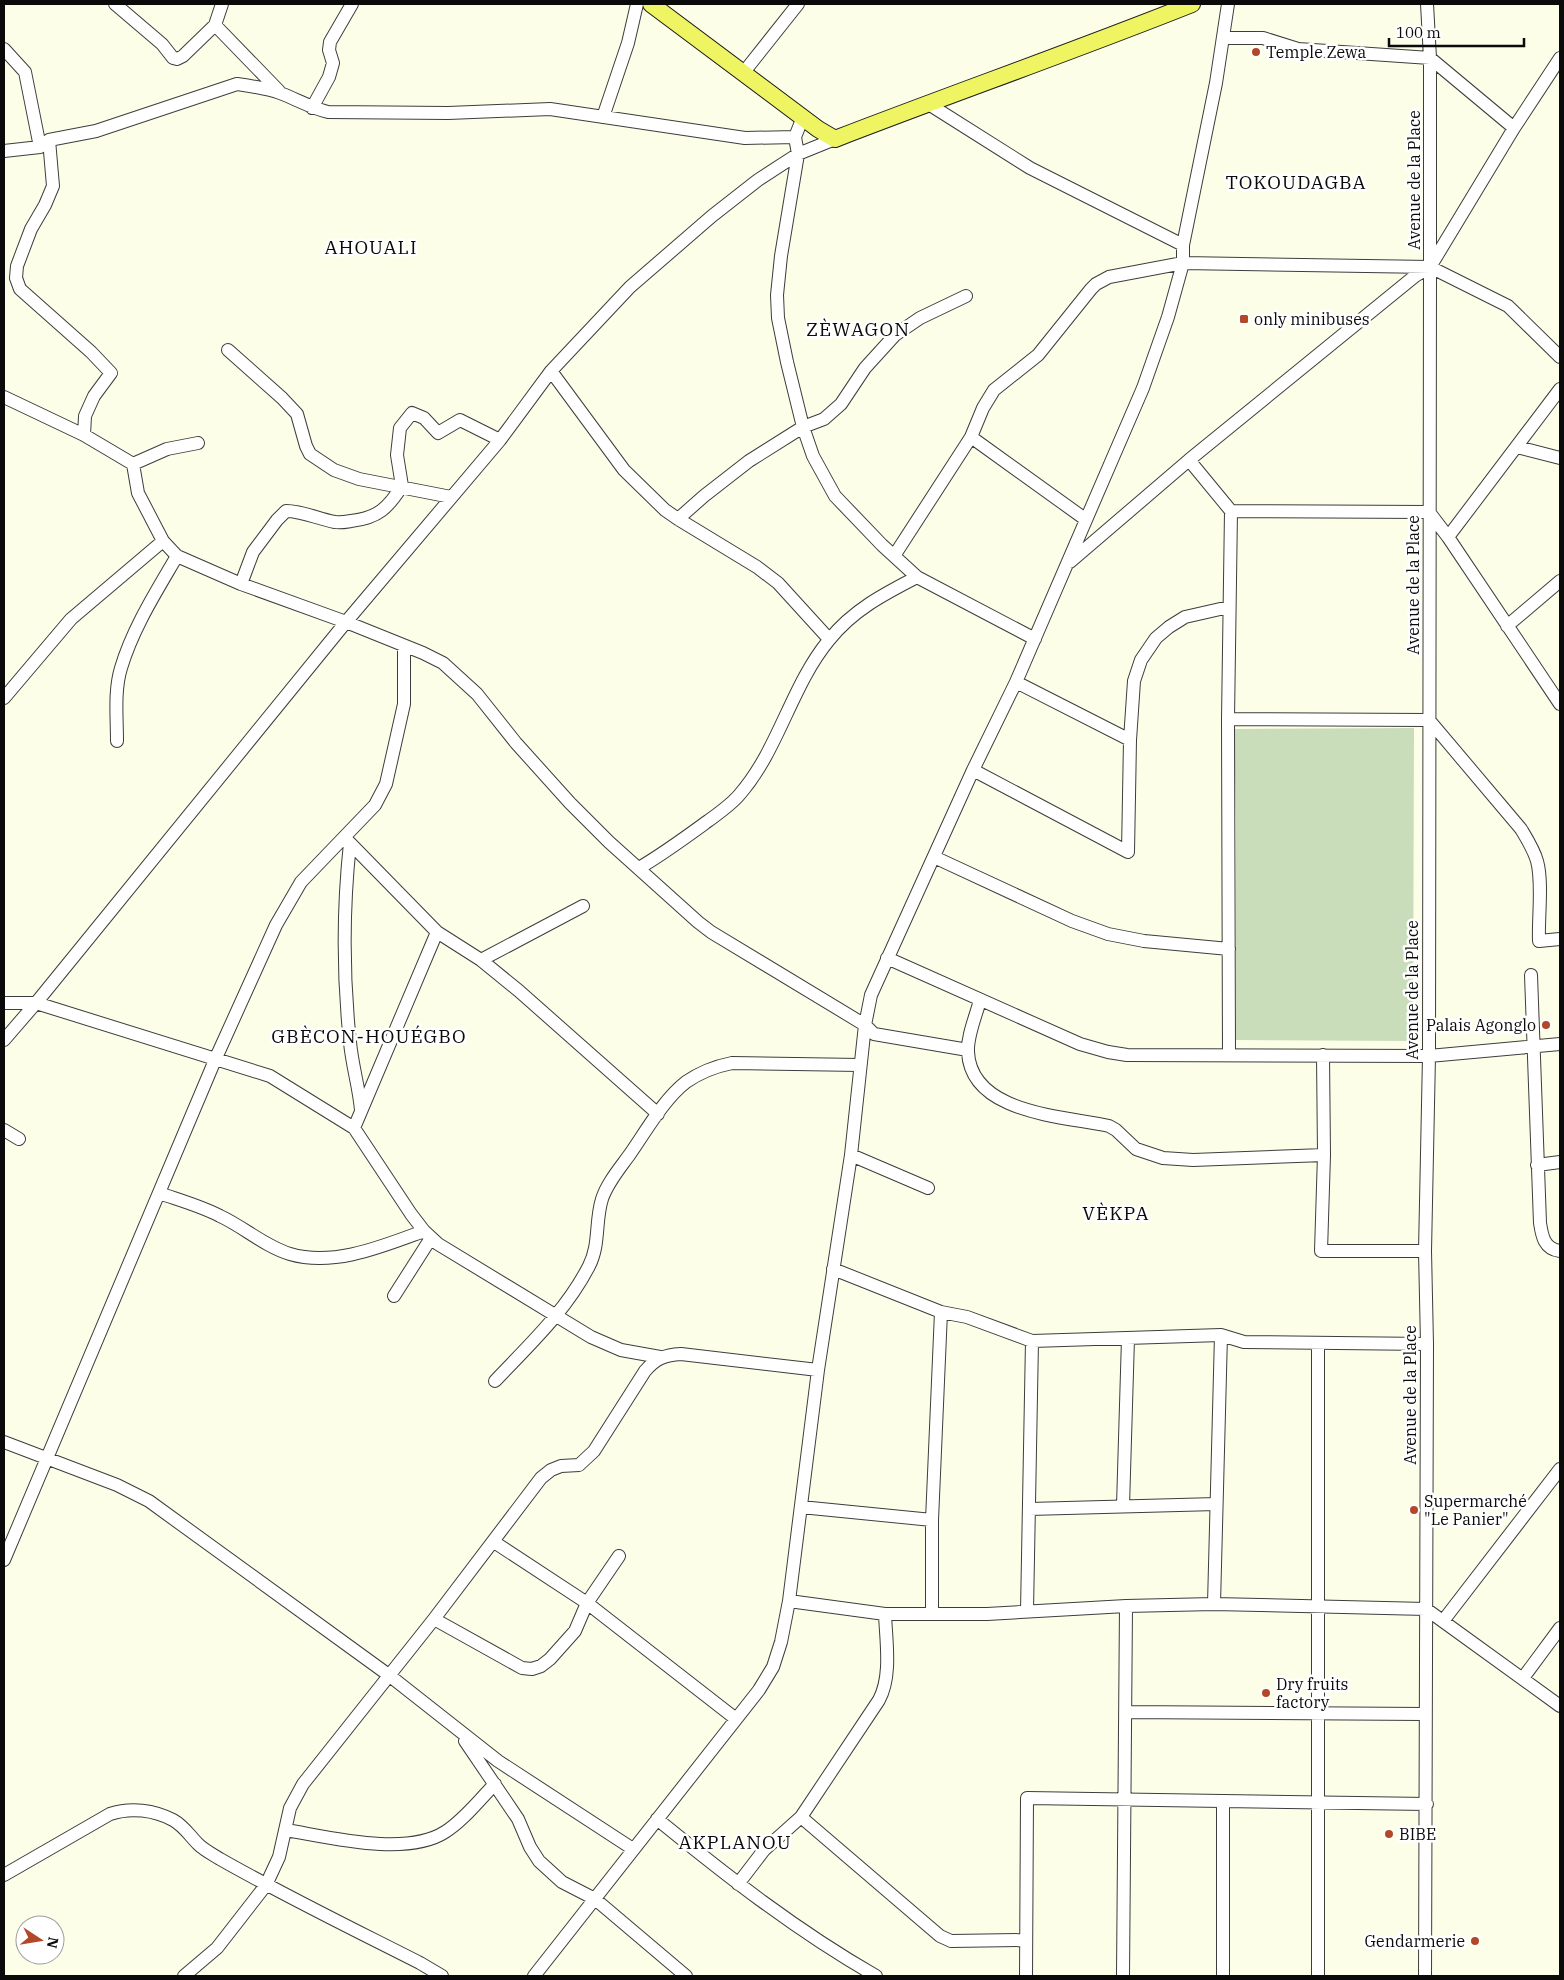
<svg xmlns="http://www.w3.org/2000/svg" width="1564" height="1980" viewBox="0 0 1564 1980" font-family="'IBM Plex Serif',serif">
  <rect width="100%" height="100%" fill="#fcfee7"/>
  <path fill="#c9ddbb" d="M1414,728L1413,1041L1236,1040V818L1234,729Z"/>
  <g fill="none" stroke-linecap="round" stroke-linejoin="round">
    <defs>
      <path id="minor" d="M115,4L162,44L173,58L177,59L183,56L215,25L222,4
        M215,25L279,91
        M1223,38H1263L1298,49L1430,58L1514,128
        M4,49L25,72L40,147
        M744,72L798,4
        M927,103L1030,168L1183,245
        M312,108L329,77L333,63L329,50L330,42L352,4
        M603,117L628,43L637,4
        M803,117L795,137L798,154L781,256L777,295L778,318L787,362L803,427L813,456L835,496L882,545L917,577L1035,639
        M49,140L53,186L45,205L31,229L17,266L16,278L20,289L91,352L111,373L94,396L85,416L84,435
        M4,151L40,147L49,140L96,131L237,84C251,86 266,88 280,93C296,99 311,108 328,112L448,113L550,109L745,138L795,137
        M228,350L282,398L297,414L306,446L310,454L334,470L359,479L451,497
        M551,371L624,470L665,510L678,519L757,567L778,583L829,639
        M4,397L84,435L133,464
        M971,437L1085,519
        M198,443L167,449L133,464L138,493L163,541L177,556L241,584L346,622L423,653L443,663L477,694L516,743L570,803L609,842L698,922L711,932L865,1025L874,1034L968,1050
        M1517,447L1560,458
        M1189,460L1231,511L1228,719L1229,1055
        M1231,511L1429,512L1448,537L1560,704
        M678,519L704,496L749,461L803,427L824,419L841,404L865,368L895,335L920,318L966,296
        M1448,537L1560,389
        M894,556L971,437L983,408L994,390L1038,355L1091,289L1096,284L1109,277L1183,263L1430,267L1508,306L1560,357
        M1070,562L1189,460L1415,276L1430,267L1514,128L1560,58
        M241,584L253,552L277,520L286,511C303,511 318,519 335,522C340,523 345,522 351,521C378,518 388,508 402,486L397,455L400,428L412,413L424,418L438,433L460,420L500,440
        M1507,626L1560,581
        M1016,682L1130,740
        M4,698L71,619L163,541
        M1228,719L1429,720L1521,829C1527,839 1534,850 1537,861C1543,882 1538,918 1539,941L1560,939
        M117,741C117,717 114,691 121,668C133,628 156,592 177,556
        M973,770L1128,852L1130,740L1134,681L1141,660L1156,638L1169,627L1185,617L1229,607
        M345,838L437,932L481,960L519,991L658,1114
        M350,843C343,908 343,977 350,1042C352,1065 359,1087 361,1110
        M934,857L1072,921L1108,934L1144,941L1229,949
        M639,868C663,854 686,837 708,821C719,813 732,804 740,794C779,749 791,686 829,640C853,610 884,594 917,577
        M887,958L1080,1044L1108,1052L1127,1055L1429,1056L1560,1044
        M481,960L583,906
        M1531,975L1540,1223C1542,1236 1544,1249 1560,1251
        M980,1000C976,1016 967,1036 968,1052C971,1114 1064,1116 1109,1126L1116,1130L1136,1149L1163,1158L1193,1160L1324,1155
        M4,1003H36L270,1076L354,1128L411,1214L424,1231L438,1244L591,1337L621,1350L660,1357
        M4,1040L36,1003L346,622L500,440L551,371L630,287L712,216L758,180L798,154L835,139
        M1323,1055L1324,1155L1321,1251H1425
        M354,1128L437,932
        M4,1130L19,1139
        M851,1155L928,1188
        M1537,1165L1560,1162
        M159,1193C179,1200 201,1206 220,1216C244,1227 264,1246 290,1254C334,1267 383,1246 424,1231
        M833,1269L941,1312L967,1317L1032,1341L1221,1335L1244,1342L1427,1344
        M394,1296L431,1238
        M1318,1344V1976
        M495,1381C529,1345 566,1311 589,1266C600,1245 595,1221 602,1199C607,1183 620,1168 630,1154C646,1131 664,1099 686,1082C699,1073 717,1066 732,1063L860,1065
        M4,1442L117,1485L149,1501L390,1676L498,1761L633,1849
        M1123,1506L1128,1338
        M801,1507L932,1520
        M1029,1509L1216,1504
        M494,1542L587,1603L736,1719
        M4,1560L215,1060L276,925L301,882L375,805L386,784L404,704V646
        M789,1601L885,1614H987L1126,1606L1214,1604L1426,1609L1560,1706
        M1214,1604L1221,1335
        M1027,1611L1032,1341
        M932,1614V1520L941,1312
        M434,1619L522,1668L532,1669L541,1666L550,1659L575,1631L587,1603L619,1556
        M1443,1621L1560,1469
        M1523,1678L1560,1628
        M1125,1712L1425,1714
        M465,1741L518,1819L530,1847L539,1861L562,1882L595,1899L686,1976
        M801,1817L940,1936L951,1941L1026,1940
        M657,1819C727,1876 797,1931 876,1976
        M286,1830C329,1837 406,1857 445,1832C464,1820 479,1800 495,1784
        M4,1875L110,1814C131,1807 154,1810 173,1820C184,1826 189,1835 198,1844C204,1850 212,1854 220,1859C285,1896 353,1929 420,1963L442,1976
        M738,1884L764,1850L801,1817L879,1700C892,1676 886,1641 885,1614
        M184,1976L217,1948L266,1885L279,1857L290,1808L303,1784L434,1619L541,1478L551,1470L561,1466L579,1465L594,1451L645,1371C656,1358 665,1355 681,1354L818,1370
        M534,1976L759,1690L773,1667L781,1642L789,1601L818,1370L851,1155L865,1025L871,995L973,770L1016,682L1143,388L1168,317L1183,263V245L1216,83L1228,4
        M1026,1976L1027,1798L1427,1804
        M1123,1976L1126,1606
        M1223,1976V1801
        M1425,1976L1427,1344L1425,1251L1429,1056L1430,267V58L1427,4"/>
      <path id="major" d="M651,4L818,129L835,139C954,93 1074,51 1192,4"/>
    </defs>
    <use href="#minor" stroke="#3d3d3d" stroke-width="14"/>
    <use href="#major" stroke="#1b1b1b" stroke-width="18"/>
    <use href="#minor" stroke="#fff" stroke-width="12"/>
    <use href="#major" stroke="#eff462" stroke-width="16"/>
  </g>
  <g fill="#b34828" stroke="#fff" stroke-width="2">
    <circle cx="1256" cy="52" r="5"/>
    <rect x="1239" y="314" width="10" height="10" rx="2.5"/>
    <circle cx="1546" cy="1025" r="5"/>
    <circle cx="1414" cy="1510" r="5"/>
    <circle cx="1266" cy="1693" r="5"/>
    <circle cx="1389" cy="1834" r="5"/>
    <circle cx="1475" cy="1941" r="5"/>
  </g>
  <g text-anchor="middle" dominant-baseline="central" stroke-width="5" stroke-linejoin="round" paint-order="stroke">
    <g font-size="16" fill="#0a0a0a" stroke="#fff" text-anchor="start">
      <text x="1266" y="52">Temple Zewa</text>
      <text x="1254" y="319">only minibuses</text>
      <text x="1536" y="1025" text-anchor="end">Palais Agonglo</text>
      <text x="1424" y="1501">Supermarché<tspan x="1424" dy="18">"Le Panier"</tspan></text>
      <text x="1276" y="1684">Dry fruits<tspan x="1276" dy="18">factory</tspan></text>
      <text x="1399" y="1834">BIBE</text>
      <text x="1465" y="1941" text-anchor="end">Gendarmerie</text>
    </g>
    <g font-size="16" fill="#0a0a0a" stroke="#fff">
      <text transform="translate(1414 180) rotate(-90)">Avenue de la Place</text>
      <text transform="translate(1413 585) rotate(-90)">Avenue de la Place</text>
      <text transform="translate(1412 990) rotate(-90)">Avenue de la Place</text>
      <text transform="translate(1410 1395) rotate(-90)">Avenue de la Place</text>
    </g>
    <g font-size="19" letter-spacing="1" fill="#0a0a0a" stroke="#fff">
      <text x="1296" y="182">TOKOUDAGBA</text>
      <text x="371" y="247">AHOUALI</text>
      <text x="858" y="329">ZÈWAGON</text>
      <text x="369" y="1036">GBÈCON-HOUÉGBO</text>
      <text x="1116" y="1213">VÈKPA</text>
      <text x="735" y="1842">AKPLANOU</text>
    </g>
  </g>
  <rect width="1564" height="1980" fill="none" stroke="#0a0a0a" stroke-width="10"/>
  <g transform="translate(40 1940) rotate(102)"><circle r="24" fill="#ffffff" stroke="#9d9d9d"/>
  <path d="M0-4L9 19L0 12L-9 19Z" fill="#b34828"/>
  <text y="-8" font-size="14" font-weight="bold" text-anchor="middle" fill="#0a0a0a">N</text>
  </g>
  <path d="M1389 38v8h135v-8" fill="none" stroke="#0a0a0a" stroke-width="2.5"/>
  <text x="1396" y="38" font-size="15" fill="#0a0a0a" stroke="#ffffff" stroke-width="4" paint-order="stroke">100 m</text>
</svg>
